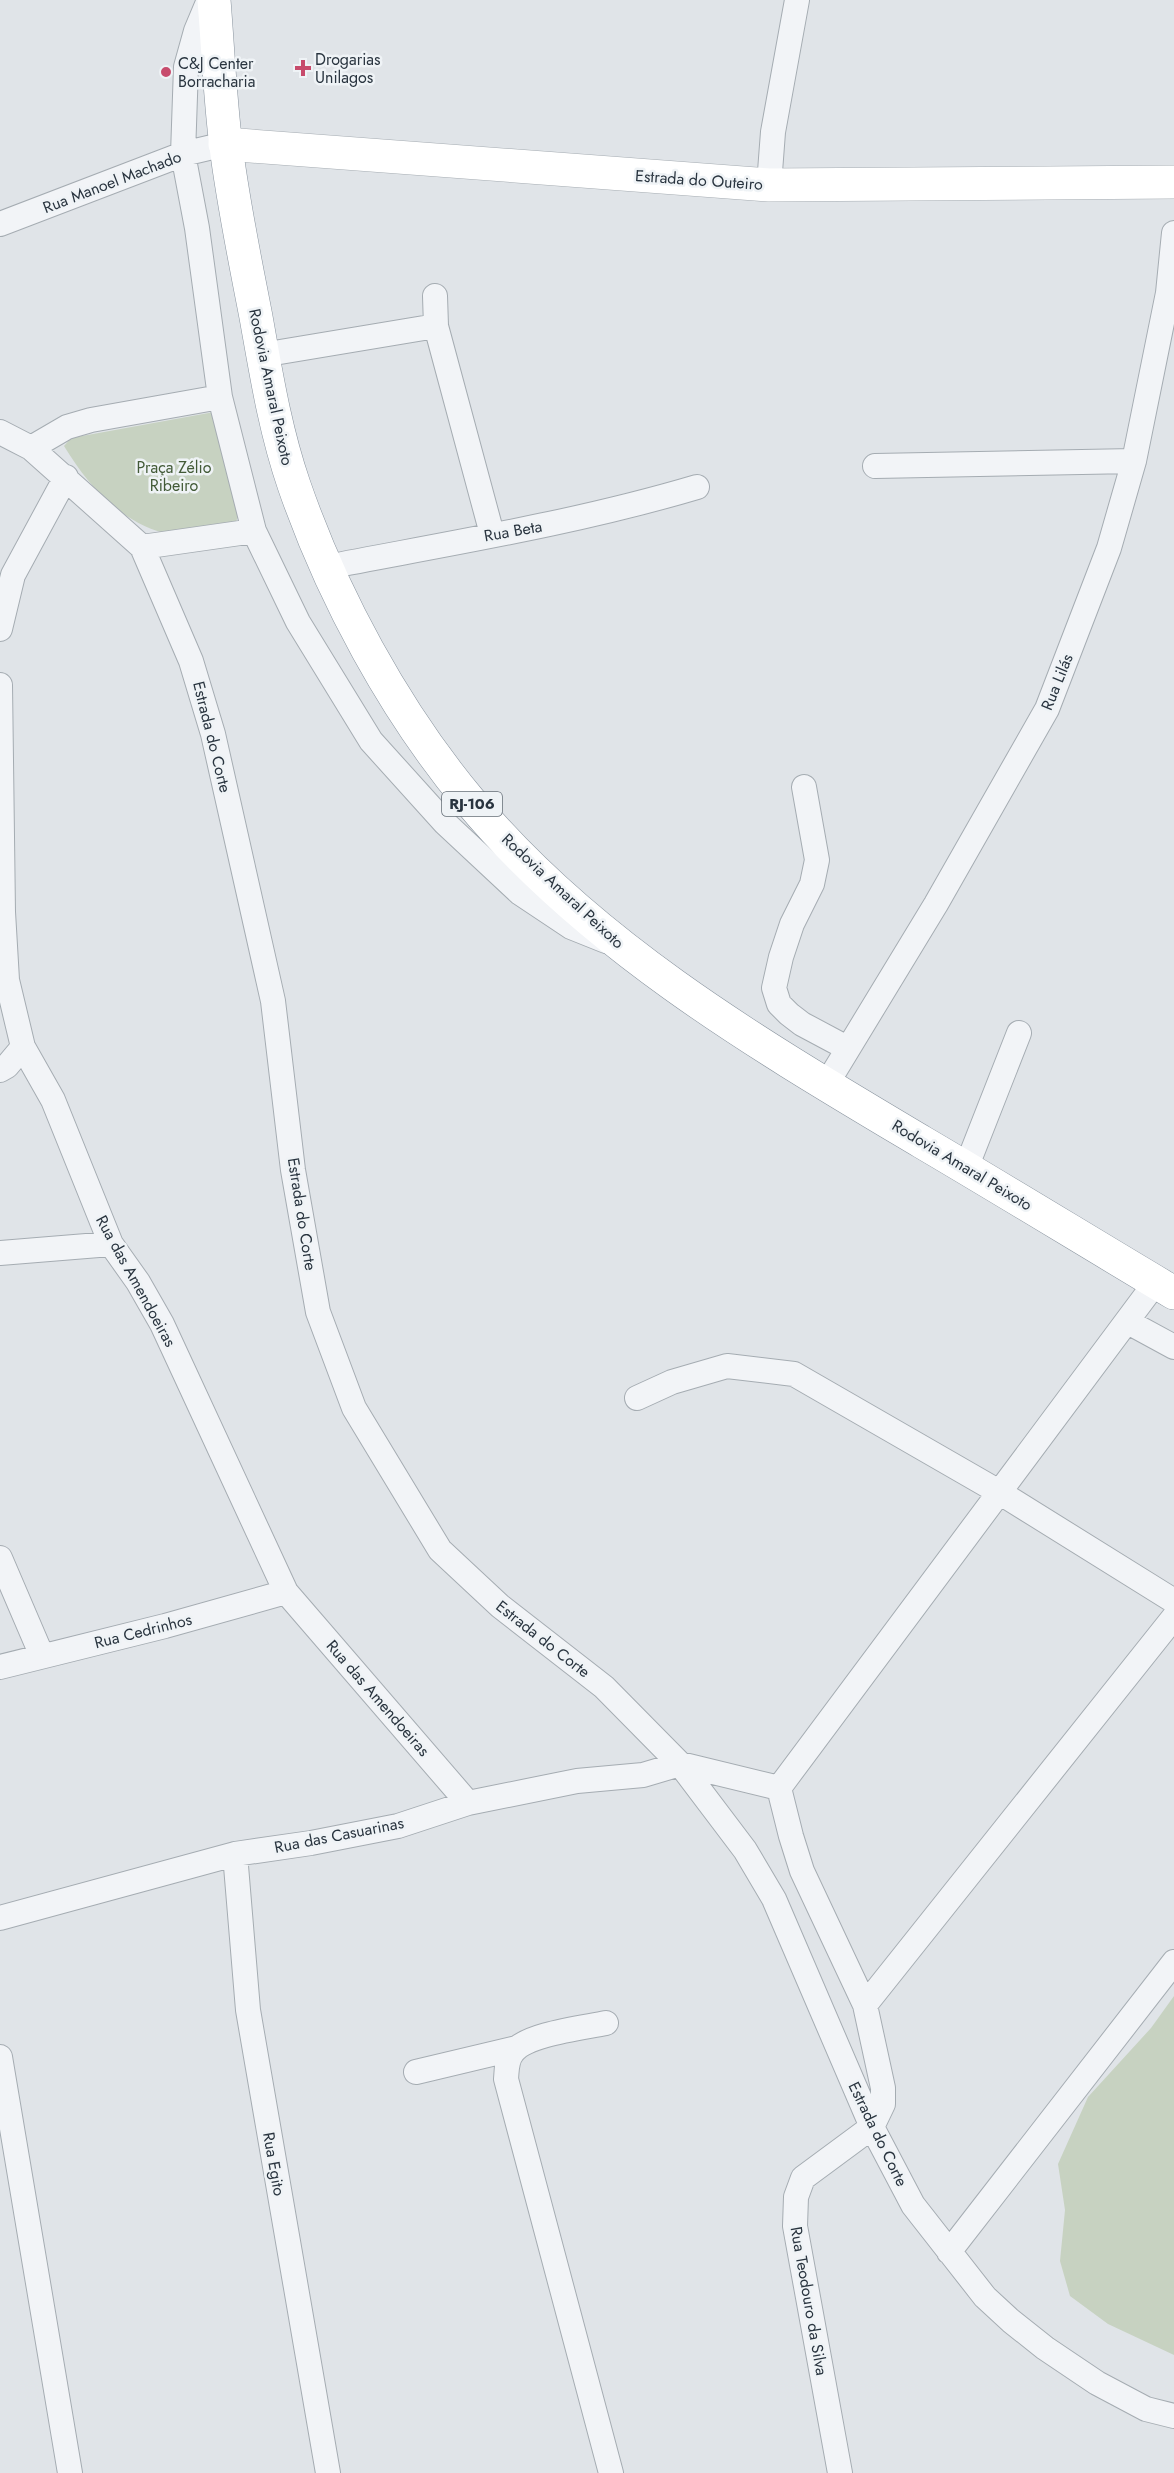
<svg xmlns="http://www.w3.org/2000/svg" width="1174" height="2473" viewBox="0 0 1174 2473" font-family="Jost,sans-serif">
  <rect width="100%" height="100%" fill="#e0e4e8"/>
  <path fill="#c7d2c1" d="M214,412L241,510L234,526C218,528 177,536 164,533C119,521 87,484 64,446L71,438Z
    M1174,1996V2355L1108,2324L1070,2296L1060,2261L1065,2210L1058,2164L1088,2097L1151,2028Z"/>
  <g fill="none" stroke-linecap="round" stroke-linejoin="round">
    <defs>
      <path id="street" d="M209,0L196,31L186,67L183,154L197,228L220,397L254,531L298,622L371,741L445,823L520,893L571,927L606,941
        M769,185L773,132L797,0
        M0,224L183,154L225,144
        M435,296L436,326L492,534
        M262,355L436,326
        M0,432L31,448L142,547L191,661L213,734L273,1001L293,1170L318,1312L354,1408L440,1550L500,1606L604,1687L680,1764L779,1788
        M31,448L67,427L91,420L220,397
        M875,466L1134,461
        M142,547L254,531
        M327,567C451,543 576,523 697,487
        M0,629L13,575L66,477
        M0,685L3,912L7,980L23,1047L53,1100L111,1244L138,1282L162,1324L286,1592L468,1803
        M804,787L817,860L812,884L792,924L781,957L774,988L779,1004L789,1014L802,1024L847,1048
        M0,1070L7,1066L23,1047
        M826,1085L936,904L1047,709L1109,548L1134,461L1168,293L1174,233
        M966,1168L1019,1033
        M0,1253L111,1244
        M1128,1322L1174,1347
        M637,1398L672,1382L727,1366L794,1374L999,1492L1174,1601
        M0,1558L42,1656
        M0,1667L165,1626L286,1592
        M235,1854L248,2010L328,2473
        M0,1918L235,1854L311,1843L398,1826L468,1803L577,1781L643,1775L680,1764L745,1850L774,1899L872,2127L913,2205L985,2297L1011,2321L1045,2348L1097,2383L1146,2409L1174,2416
        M865,2005L1174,1617
        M606,2023C582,2028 527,2034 513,2052C506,2060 507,2069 506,2079L611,2473
        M0,2057L70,2473
        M416,2072L517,2048
        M949,2252L1174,1962
        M840,2473L795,2226L796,2197L803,2178L872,2127L883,2104V2088L865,2005L802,1871L791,1836L779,1788L1156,1282"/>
      <path id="secondary" d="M225,144L769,185L1174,182"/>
      <path id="highway" d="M214,0C218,49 220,98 226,146C233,203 245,260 256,317C266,373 275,430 294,485C332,595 394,710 469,800C591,947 761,1046 922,1142C1007,1192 1090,1243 1174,1293"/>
    </defs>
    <use href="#street" stroke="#a5acb2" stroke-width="26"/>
    <use href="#secondary" stroke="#a5acb2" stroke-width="34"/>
    <use href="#highway" stroke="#88939e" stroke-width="34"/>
    <use href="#street" stroke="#f2f4f7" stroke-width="24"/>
    <use href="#secondary" stroke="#fff" stroke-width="33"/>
    <use href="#highway" stroke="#fff" stroke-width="33"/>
  </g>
  <g fill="#c74b6c" stroke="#eff3f6" stroke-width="2">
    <path d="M300 59h6v6h6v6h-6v6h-6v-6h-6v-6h6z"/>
    <circle cx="166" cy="72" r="6"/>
  </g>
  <g text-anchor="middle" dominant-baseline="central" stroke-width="5" stroke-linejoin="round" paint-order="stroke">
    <rect fill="#eff3f6" stroke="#646d76" stroke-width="1.5" x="442" y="792" width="60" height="24" rx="4.5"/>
    <g font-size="15" font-weight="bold" fill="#29343f">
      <text x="472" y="804">RJ-106</text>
    </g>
    <g font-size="16" fill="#29343f" stroke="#eff3f6" text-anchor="start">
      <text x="315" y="59">Drogarias<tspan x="315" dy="18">Unilagos</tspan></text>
      <text x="178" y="63">C&amp;J Center<tspan x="178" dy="18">Borracharia</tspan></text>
    </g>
    <g font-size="16" fill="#29343f" stroke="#eff3f6">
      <text transform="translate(699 180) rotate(4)">Estrada do Outeiro</text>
      <text transform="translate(112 182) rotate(-21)">Rua Manoel Machado</text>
      <text transform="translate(271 387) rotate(78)">Rodovia Amaral Peixoto</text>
      <text transform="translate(513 531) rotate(-10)">Rua Beta</text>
      <text transform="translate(1057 682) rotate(-68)">Rua Lilás</text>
      <text transform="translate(212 737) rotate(76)">Estrada do Corte</text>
      <text transform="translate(563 891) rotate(43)">Rodovia Amaral Peixoto</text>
      <text transform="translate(962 1165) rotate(31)">Rodovia Amaral Peixoto</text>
      <text transform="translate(302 1214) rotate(81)">Estrada do Corte</text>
      <text transform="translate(136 1281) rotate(61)">Rua das Amendoeiras</text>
      <text transform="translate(143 1631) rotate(-14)">Rua Cedrinhos</text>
      <text transform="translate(543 1639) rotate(38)">Estrada do Corte</text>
      <text transform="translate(378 1698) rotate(49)">Rua das Amendoeiras</text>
      <text transform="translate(339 1835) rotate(-11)">Rua das Casuarinas</text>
      <text transform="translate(878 2134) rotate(64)">Estrada do Corte</text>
      <text transform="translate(274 2164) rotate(80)">Rua Egito</text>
      <text transform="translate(809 2301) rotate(80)">Rua Teodouro da Silva</text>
    </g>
    <g font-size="16" fill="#425a37" stroke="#eff3f6">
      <text x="174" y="467">Praça Zélio<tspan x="174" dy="18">Ribeiro</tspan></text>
    </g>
  </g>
</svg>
